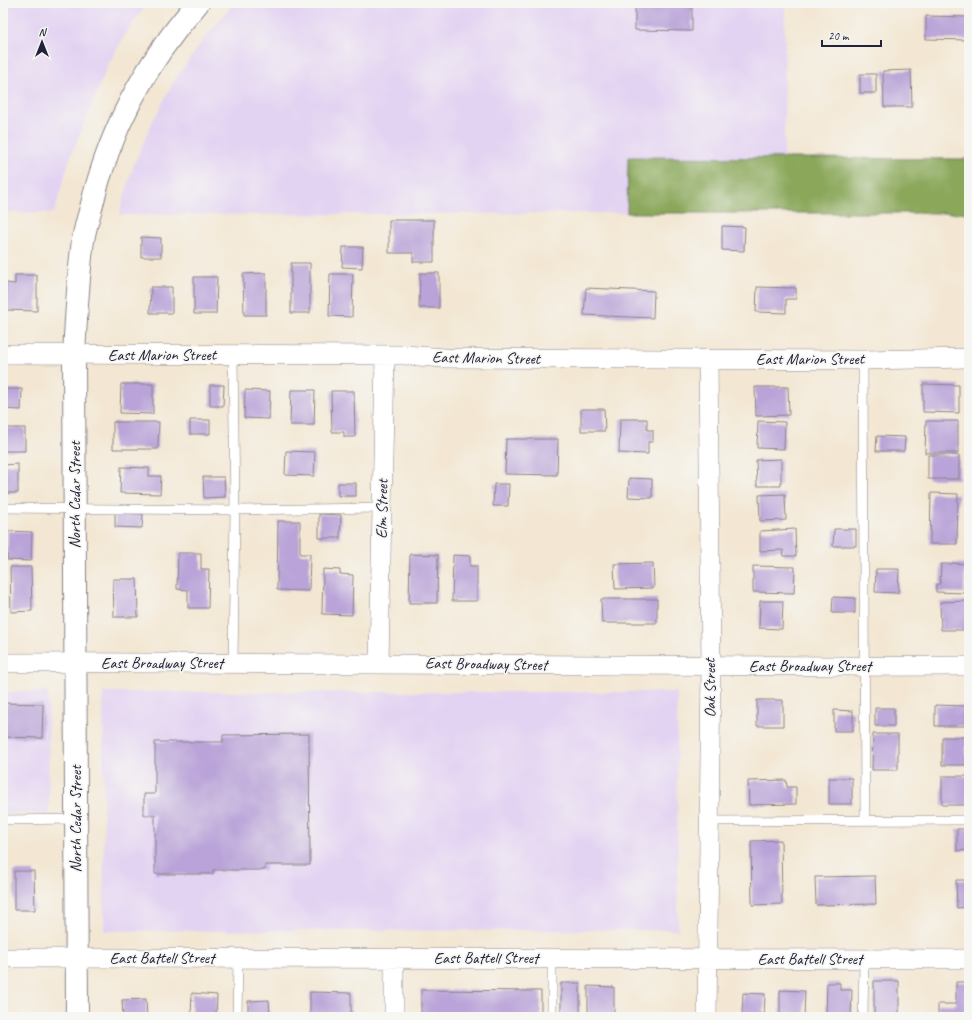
<svg xmlns="http://www.w3.org/2000/svg" width="972" height="1020" viewBox="0 0 972 1020" font-family="Caveat,sans-serif">
  <rect width="100%" height="100%" fill="#f6f6f2"/>
  <filter id="ink" filterUnits="userSpaceOnUse"><feTurbulence type="fractalNoise" baseFrequency=".025" numOctaves="2"/><feDisplacementMap in="SourceGraphic" scale="8" xChannelSelector="R" yChannelSelector="G"/><feConvolveMatrix kernelMatrix="1 2 1 2 8 2 1 2 1" color-interpolation-filters="sRGB"/></filter>
  <filter id="wash" filterUnits="userSpaceOnUse"><feTurbulence type="fractalNoise" baseFrequency=".012" numOctaves="4" result="noise"/><feDisplacementMap in="SourceGraphic" scale="16" xChannelSelector="R" yChannelSelector="G"/><feGaussianBlur stdDeviation="0.9" result="paint"/><feColorMatrix in="noise" values="0 0 0 0 0 0 0 0 0 0 0 0 0 0 0 0 0 1.4 0 .05"/><feComposite in="paint" operator="in"/></filter>
  <g filter="url(#wash)">
    <rect width="100%" height="100%" fill="#f3e7d3"/>
    <path fill="#e3d3f2" d="M3,3H148L128,30L108,65L70,158L54,213L3,212Z
      M234,3H785L784,158L628,157L627,213L119,215L133,167L152,123L174,81L207,35Z
      M48,691L49,814H3V692Z
      M103,692H677L678,930L104,931Z"/>
    <path fill="#8aa75a" stroke="#56644a" d="M628,157L969,159V213H627Z"/>
    <g id="blocks">
      <path fill="#b9a3d8" d="M635,3H692V31L635,30Z
        M926,16L969,17V40L926,39Z
        M911,70L912,107H884L883,71Z
        M860,74H876V93H860Z
        M389,220H434V262H413V253H389Z
        M722,226L745,227L744,251L722,250Z
        M141,237L161,238V257H141Z
        M343,247H363L362,268L342,267Z
        M291,263H310V313H291Z
        M266,273V315H244L243,274Z
        M420,273H439V308H419Z
        M330,274H353L352,317L329,316Z
        M15,275H37V311L6,310V283L15,284Z
        M194,277H217L216,314H194Z
        M151,287H172V313H150Z
        M757,287L796,288V299H786V313L756,312Z
        M586,288L654,291L653,318L584,315Z
        M121,384H153V414L120,413Z
        M923,384L959,385V413L923,412Z
        M210,385H224L223,406H210Z
        M755,387H788L789,415L756,416Z
        M3,389H22L21,410L3,409Z
        M245,390L270,391L269,419L244,418Z
        M291,390H315L314,425H290Z
        M331,391H354L355,437H344V432H332Z
        M581,409H604L605,431H581Z
        M620,419H647V430H653V442H648V454L619,453Z
        M190,420H210V434H190Z
        M758,421L785,422L784,449L757,448Z
        M926,421H958V453H925Z
        M113,422H159L158,449H113Z
        M3,428H25V451H3Z
        M877,436L905,437L904,451H876Z
        M506,439H558L557,475L505,474Z
        M286,451L315,452L314,476L285,475Z
        M928,455H959V479H928Z
        M781,459V486H757L756,460Z
        M18,464V493H3V465Z
        M121,467L149,468V476H161L160,494L120,493Z
        M203,477H224L225,497L204,498Z
        M629,478L652,479V498L628,497Z
        M338,483H356V496H338Z
        M494,484H509L508,506H493Z
        M931,493L958,494L957,544H930Z
        M785,494L786,520L760,521L759,495Z
        M115,513L143,514L142,528L115,527Z
        M319,514L341,515L340,538H319Z
        M278,521H300V554H310L309,591L277,590Z
        M795,529L796,556H784L783,550L760,551V531Z
        M834,529H856V546H833Z
        M8,531L32,532L31,561L7,560Z
        M178,553H201V569H209L208,608H188V590L177,589Z
        M410,554L438,555L437,603H409Z
        M453,555L470,556V566H477V601H452Z
        M653,563L654,588L615,589L614,564Z
        M952,563L965,564L964,593L936,592V584H940L941,564H952Z
        M753,566L795,567L794,593L753,592Z
        M10,567H31L32,611L11,612Z
        M323,569L340,570V574L353,575L352,615L322,614Z
        M876,569H899L898,593L875,592Z
        M113,579H137L138,617H114Z
        M833,597L855,598V613H832Z
        M601,599H657V623H602Z
        M760,601H783L782,629L759,628Z
        M967,601L968,630H941L940,602Z
        M757,700H783V726H757Z
        M3,703L43,704L42,738L3,737Z
        M935,705L966,706V726H935Z
        M875,708H894V726H875Z
        M834,710L853,711V731H834Z
        M309,734L310,865H265V870H213V874H155V815H144V794H155V742H223V735Z
        M873,734H898V770H872Z
        M942,737H966V765H942Z
        M942,776H968V805H942Z
        M829,778H852V804H829Z
        M786,780L787,787H796V804L749,805L748,781Z
        M957,829H969V850L957,851Z
        M781,840L782,904L752,905L751,841Z
        M14,871H34L35,910H14Z
        M875,876L876,904L816,905L815,877Z
        M956,880H969V907L957,908Z
        M874,981H899V1017H874Z
        M956,982H969V1017H938V1004H956Z
        M561,983H580V1017H561Z
        M827,983H840V990H852L851,1017H826Z
        M588,986L614,987V1017H588Z
        M421,990L541,991V1017H421Z
        M780,990L805,991L804,1017H780Z
        M310,992L351,993V1017H310Z
        M192,993L217,995L216,1017H191Z
        M743,993L765,994L764,1017H742Z
        M146,999L147,1017H123L122,1000Z
        M269,1000L270,1017H248V1001Z"/>
    </g>
  </g>
  <g filter="url(#ink)">
    <use href="#blocks" fill-opacity="0" stroke="#8a8487" stroke-width="1"/>
    <g fill="none" stroke-linecap="round" stroke-linejoin="round">
      <defs>
        <path id="lane" d="M863,360L865,820
          M3,508L235,510L382,508
          M233,663L235,510L233,355
          M3,820L77,819
          M709,821L969,820
          M237,1017L238,958
          M552,1017V958
          M863,1017L864,959"/>
        <path id="street" d="M3,354L405,355L445,358L863,360L969,358
          M3,663C325,662 647,667 969,666
          M379,663L385,355
          M3,958L969,959
          M394,1017V958
          M707,1017L711,667L708,359"/>
        <path id="secondary" d="M77,1017L74,355C76,317 78,278 83,240C85,229 88,218 91,208C109,132 146,62 198,3"/>
      </defs>
      <use href="#lane" stroke="#8a8487" stroke-width="10"/>
      <use href="#street" stroke="#8a8487" stroke-width="20"/>
      <use href="#secondary" stroke="#8a8487" stroke-width="24"/>
      <use href="#lane" stroke="#fff" stroke-width="9"/>
      <use href="#street" stroke="#fff" stroke-width="19"/>
      <use href="#secondary" stroke="#fff" stroke-width="22"/>
    </g>
  </g>
  <g text-anchor="middle" dominant-baseline="central" stroke-width="3.5" stroke-linejoin="round" paint-order="stroke">
    <g font-size="16" fill="#22223b" stroke="#f6f6f2">
      <text x="162" y="355">East Marion Street</text>
      <text transform="translate(486 358) rotate(1)">East Marion Street</text>
      <text x="810" y="359">East Marion Street</text>
      <text transform="translate(75 495) rotate(-90)">North Cedar Street</text>
      <text transform="translate(382 509) rotate(-89)">Elm Street</text>
      <text x="162" y="663">East Broadway Street</text>
      <text transform="translate(486 664) rotate(1)">East Broadway Street</text>
      <text x="810" y="666">East Broadway Street</text>
      <text transform="translate(710 688) rotate(-90)">Oak Street</text>
      <text transform="translate(76 819) rotate(-90)">North Cedar Street</text>
      <text x="162" y="958">East Battell Street</text>
      <text x="486" y="958">East Battell Street</text>
      <text x="810" y="959">East Battell Street</text>
    </g>
  </g>
  <rect width="972" height="1020" fill="none" stroke="#f6f6f2" stroke-width="16"/>
  <g transform="translate(42 42)" stroke="#f6f6f2" stroke-width="3" paint-order="stroke">
  <path d="M0-3L7 15L0 10L-7 15Z" fill="#22223b"/>
  <text y="-6" font-size="11" font-weight="bold" text-anchor="middle" fill="#22223b">N</text>
  </g>
  <path d="M822 40v6h59v-6" fill="none" stroke="#22223b" stroke-width="2"/>
  <text x="828" y="40" font-size="12" fill="#22223b" stroke="#f6f6f2" stroke-width="3" paint-order="stroke">20 m</text>
</svg>
